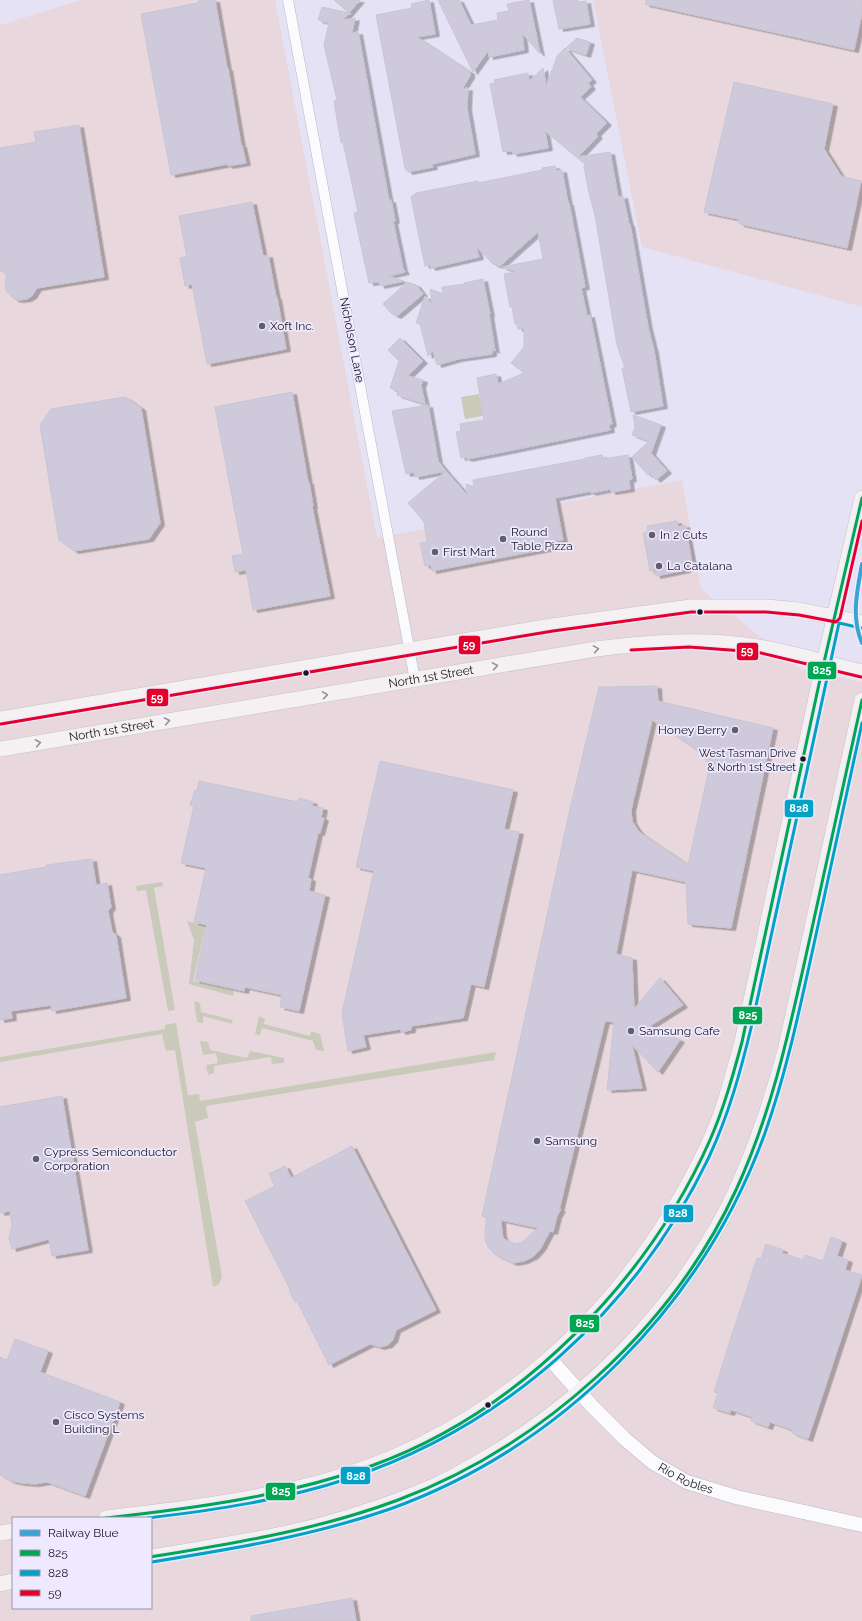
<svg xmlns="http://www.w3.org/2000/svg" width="862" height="1621" viewBox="0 0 862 1621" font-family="Raleway,sans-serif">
  <defs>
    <filter id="shadow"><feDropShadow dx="4.5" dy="2.5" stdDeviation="0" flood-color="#0004"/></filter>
  </defs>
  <rect width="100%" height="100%" fill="#e6e2f5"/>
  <path fill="#e8d8de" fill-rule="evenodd" d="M81,0H275L377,538L682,480L701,589L799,668L862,682V1621H0V25ZM13,1518H151V1608H13Z
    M593,0H862V307L642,247Z"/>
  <path fill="#c9caba" d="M479,394L483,416L465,419L461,397Z
    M162,882L163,886L154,888L175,1010L168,1011L146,890L137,891L136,886Z
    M187,921L206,926L193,981L234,991L233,996L189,984L194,940Z
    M194,1001L200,1003L201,1012L233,1020L232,1024L203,1016V1023L197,1022Z
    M259,1016L265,1019L264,1024L310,1036L311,1031L320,1034L324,1051L316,1050L313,1041L262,1028L260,1035L255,1034Z
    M176,1023L188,1095L199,1094L200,1101L496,1052L494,1060L206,1106L208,1118L195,1122L222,1277L219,1284L213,1287L175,1050L166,1051L162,1034L0,1062V1057L165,1029V1025Z
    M200,1041L208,1042L210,1050L247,1058L250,1051L284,1058V1063L272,1064L271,1057L214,1066V1073L208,1075L206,1065L218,1063L216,1053L203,1055Z"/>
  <path fill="#cecadc" stroke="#c8c5d3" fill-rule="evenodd" filter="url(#shadow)" d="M205,0H215L227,68H228L241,145H242L246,163L228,166V164L171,175L141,14L198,3V1Z
    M334,0H360L349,13Z
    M429,0L435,34L417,37L470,72V76L462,89L468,88L467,108L475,154L432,164L433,167L408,172L405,168L401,147L376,15L412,8L411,4Z
    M438,0H459L471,25L498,20L497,13L509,11L507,4L529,0L540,54L522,33L524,50L489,57L488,51L473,72Z
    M553,0H578V2L586,1L590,24L559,29Z
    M646,0H862V13L854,50L645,4Z
    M322,7L349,13L343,20L355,18L352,33L358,32L389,201L391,200L395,221H393L403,269L405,272L388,276L404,281L380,286L379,282L369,283L354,213L358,212L343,142L341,143L334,101L337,100L324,45L329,23L318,20Z
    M577,38L590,42L586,55L566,48Z
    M565,48L592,80L588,83L591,87L580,97L607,123L596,134L598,136L578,157L610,152L618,197L623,196L629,224H630L648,327L654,351L663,406L631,412L622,368H625L617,345L595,215L589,193L584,166L586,165L545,131L548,148L513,154L512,151L503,152L490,84L495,83L494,80L528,73L529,81L543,68L546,86L552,70L554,69L553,68L557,56Z
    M734,82L833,104L824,149L841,176L861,181L847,248L740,224L738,219L704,212Z
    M79,125L104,277L37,288L32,296L27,299L19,300L14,299L6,291L5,285L7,275L0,270V148L36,142L34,132Z
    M555,166L556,171L562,170L568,203H569L585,287L581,288L587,316L590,315L591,320L612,424L609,425L610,430L503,452L467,459L466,457L461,458L456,432L461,431L460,424L484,420L477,378L496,374L498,384L524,373L511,363L524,347V328L518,329L517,324H515L512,307H510L504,274L517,272L502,267L543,259L538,232L500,266L493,264L476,246L479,257L431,268L430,265L425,266L411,197L416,193L478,181V183L542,170V168Z
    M252,202L263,256L268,255L276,297H277L286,349L207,364L192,284L185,286L180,258L187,256L179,216Z
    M483,279L490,314H489L495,351L492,349V354L458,359L437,365L433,351L428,356L420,324L416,323L425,296L433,305L430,289L443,294L442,287L465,284L464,283Z
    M407,282L416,285L423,294L397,316L392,314L383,304Z
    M400,338L423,361L408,376L423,380L421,386L425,404L397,395L398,391L390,388L399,361L388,350Z
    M292,392L308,482H309L313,506H312L330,596L253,610L246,570L235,572L232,556L243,554L215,407Z
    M125,397L141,408L160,523L149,539L74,551L59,540L40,425L51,409Z
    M428,405L438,461L446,471L415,477L414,472L406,474L392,411Z
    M633,415L661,425L651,453L667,471L656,480L650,473L648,475L632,457L649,441L632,435L635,427Z
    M602,455L603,459L628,455L632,479L629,480L630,489L611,492V489L591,493V491L555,498L563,540L556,541L557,547L432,571L431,565L425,566L420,543L427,542L424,522L408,503L446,471L468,496L466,484L474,487L473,480L478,479L585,459V458Z
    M677,521L678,527L685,525L692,563L685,565L686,570L656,576L655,570L650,571L643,533L648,532L647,526Z
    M657,686L658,701L773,728L731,928L688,924L686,882L632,870L616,954L632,958L634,1009L660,978L683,1005L650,1026L680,1040L658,1072L632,1045L642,1088L607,1090L614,1022L605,1021L559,1210L561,1209L557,1216L553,1232L550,1231L541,1248L534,1256L524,1261L513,1263L494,1254L488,1247L485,1239V1230L487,1218L482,1216L570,809L599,687ZM652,720L701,753L707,761L709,769L688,865L642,834L637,829L632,821L631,810ZM501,1220L538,1228L521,1243L515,1244L504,1239L502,1234Z
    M380,761L513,790L504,829L519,832L484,987L471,984L463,1018L411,1026V1030L401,1032V1029L363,1035L366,1047L348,1051L342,1013L374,871L356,867Z
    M199,781L298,802L299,798L313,802L312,806L323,808L321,818H324L320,833H318L308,878L311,879L309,891L325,895L299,1011L280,1007L282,995L245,987L244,991L195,980L207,925L194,922L206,868L181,863L194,806L190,805L195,790L197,791Z
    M92,859L96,885L107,883L111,907L108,911L112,932L116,935L126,998L52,1011L51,1005L11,1011L12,1018L0,1020V875L46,867V865Z
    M62,1096L88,1250L52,1256L49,1239L12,1249L9,1238L12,1225L10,1211L0,1213V1107Z
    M352,1146L436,1310L396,1330L393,1340L388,1345L380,1347L370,1344L329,1365L297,1301L295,1302L289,1290L290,1289L245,1201L275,1186L269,1174L285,1166L291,1178Z
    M831,1237L842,1241L837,1256L848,1260L845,1270L862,1275L808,1439L792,1433L793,1430L770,1422L768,1427L751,1421L752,1417L731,1410L730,1413L713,1408L718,1393L714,1392L727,1350L757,1258L761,1259L766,1244L783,1250L782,1253L803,1260L805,1255L823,1261Z
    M15,1339L48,1351L40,1372L120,1402L85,1496L47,1482L35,1484L22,1483L11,1481L0,1475V1357L7,1360Z
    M352,1598L356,1621H251V1616Z"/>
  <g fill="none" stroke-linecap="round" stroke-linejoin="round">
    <defs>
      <path id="street" d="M288,0L415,680"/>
      <g id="secondary">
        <path id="s1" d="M550,1359L591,1405L625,1439L652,1462L687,1482L736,1497L862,1525"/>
      </g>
      <g id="primary">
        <path d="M0,719L552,626L691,607H766L800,610L862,623"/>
        <path id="s2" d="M0,749L596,649C650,642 704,638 758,647C793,652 828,664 862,672"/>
        <path d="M106,1518C177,1510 249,1501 318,1483C468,1443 592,1343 672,1212C690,1182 708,1149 720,1116C729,1092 735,1066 742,1042L819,684L862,498"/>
        <path d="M0,1533L13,1531"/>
        <path d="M151,1557C221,1545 293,1536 361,1513C387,1505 413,1495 438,1484C458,1475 477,1463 496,1452C592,1393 673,1311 726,1211C752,1160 770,1106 785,1051L862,700"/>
        <path d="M0,1584L13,1581"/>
      </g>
    </defs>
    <use href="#street" stroke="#bbb7c6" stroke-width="11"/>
    <use href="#secondary" stroke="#bbb7c6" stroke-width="15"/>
    <use href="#primary" stroke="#c4c2cb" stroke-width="16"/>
    <use href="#street" stroke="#fbfbfe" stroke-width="10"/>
    <use href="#secondary" stroke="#fbfbfe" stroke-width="14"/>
    <use href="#primary" stroke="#f5f0f1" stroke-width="15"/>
    <defs>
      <path id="bus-1" d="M106,1518C196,1508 286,1496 371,1466C519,1413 647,1282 710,1140C724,1108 733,1075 742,1042L819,684L862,498
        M151,1557C235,1543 318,1530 398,1500C540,1447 672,1329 736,1190C773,1110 790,1027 809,942C827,861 844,781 862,700"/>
      <path id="bus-2" d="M148,1518C215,1510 283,1500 347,1479C508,1426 636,1309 709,1157C729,1114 741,1070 752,1024L839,623L861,628
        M152,1562C232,1549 312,1536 390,1509C562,1447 703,1305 765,1133C787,1071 800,1007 814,944C830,870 846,797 862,723"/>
      <path id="bus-3" d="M631,650L689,647L757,652L861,677
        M1,724L553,631L691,612H766L799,615L836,622L840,618L862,521"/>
    </defs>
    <use href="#bus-1" stroke="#eee9fe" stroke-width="6"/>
    <use href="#bus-2" stroke="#eee9fe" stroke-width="6"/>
    <use href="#bus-3" stroke="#eee9fe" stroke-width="6"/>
    <use href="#bus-1" stroke="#00a651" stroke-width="3"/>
    <use href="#bus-2" stroke="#01a2c6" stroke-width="3"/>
    <use href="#bus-3" stroke="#e4002b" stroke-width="3"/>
    <defs>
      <path id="rail-1" d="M862,564C857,591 851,617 862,643"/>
    </defs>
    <use href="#rail-1" stroke="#eee9fe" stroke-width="7"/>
    <use href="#rail-1" stroke="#38a4d3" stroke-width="4"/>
  </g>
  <defs><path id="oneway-chevron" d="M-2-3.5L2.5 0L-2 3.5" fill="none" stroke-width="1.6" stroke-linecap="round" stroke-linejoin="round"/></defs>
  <g stroke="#928e95">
    <use href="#oneway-chevron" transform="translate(596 649) rotate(-9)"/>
    <use href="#oneway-chevron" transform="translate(495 666) rotate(-10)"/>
    <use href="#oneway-chevron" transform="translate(325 695) rotate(-9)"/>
    <use href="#oneway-chevron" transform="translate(167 721) rotate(-10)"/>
    <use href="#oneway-chevron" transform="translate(38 743) rotate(-10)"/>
  </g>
  <g fill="#615e6d" stroke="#eee9fe" stroke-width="1.5">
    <circle cx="262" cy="326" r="4"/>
    <circle cx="652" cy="535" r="4"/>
    <circle cx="503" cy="539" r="4"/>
    <circle cx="435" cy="552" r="4"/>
    <circle cx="659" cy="566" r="4"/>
    <circle cx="735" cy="730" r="4"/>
    <circle cx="631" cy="1031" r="4"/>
    <circle cx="537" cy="1141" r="4"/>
    <circle cx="36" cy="1159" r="4"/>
    <circle cx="56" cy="1422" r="4"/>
  </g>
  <g fill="#1a1724" stroke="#eee9fe" stroke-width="1.5">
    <circle cx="700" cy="612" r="3.5"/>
    <circle cx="306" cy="673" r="3.5"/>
    <circle cx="803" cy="759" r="3.5"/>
    <circle cx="488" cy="1405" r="3.5"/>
  </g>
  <g text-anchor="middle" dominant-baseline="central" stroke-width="3.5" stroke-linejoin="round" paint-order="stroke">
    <g font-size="11" fill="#1a1724" stroke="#eee9fe" text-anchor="end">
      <text x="796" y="753">West Tasman Drive<tspan x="796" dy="14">&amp; North 1st Street</tspan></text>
    </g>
    <g font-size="12" fill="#1a1724" stroke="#eee9fe" text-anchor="start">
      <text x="270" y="326">Xoft Inc.</text>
      <text x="511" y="532">Round<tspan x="511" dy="14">Table Pizza</tspan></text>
      <text x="660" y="535">In 2 Cuts</text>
      <text x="443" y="552">First Mart</text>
      <text x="667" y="566">La Catalana</text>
      <text x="727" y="730" text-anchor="end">Honey Berry</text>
      <text x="639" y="1031">Samsung Cafe</text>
      <text x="545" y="1141">Samsung</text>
      <text x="44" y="1152">Cypress Semiconductor<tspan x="44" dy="14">Corporation</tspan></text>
      <text x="64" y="1415">Cisco Systems<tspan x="64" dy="14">Building L</tspan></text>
    </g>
    <g font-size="12" fill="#1a1724" stroke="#eee9fe">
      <text transform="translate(352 340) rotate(79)">Nicholson Lane</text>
      <text stroke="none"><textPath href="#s2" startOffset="437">North 1st Street</textPath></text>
      <text stroke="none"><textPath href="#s2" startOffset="113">North 1st Street</textPath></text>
      <text stroke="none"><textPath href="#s1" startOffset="183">Rio Robles</textPath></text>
    </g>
  </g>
  <g stroke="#eee9fe" stroke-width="1.5">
    <rect x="458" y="635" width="23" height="20" rx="4" fill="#e4002b"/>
    <rect x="736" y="642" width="23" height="19" rx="4" fill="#e4002b"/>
    <rect x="807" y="661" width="30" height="19" rx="4" fill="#00a651"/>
    <rect x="146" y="688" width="23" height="19" rx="4" fill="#e4002b"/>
    <rect x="784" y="799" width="30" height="19" rx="4" fill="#01a2c6"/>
    <rect x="732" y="1006" width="31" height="19" rx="4" fill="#00a651"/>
    <rect x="663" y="1204" width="31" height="19" rx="4" fill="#01a2c6"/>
    <rect x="569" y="1314" width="31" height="19" rx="4" fill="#00a651"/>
    <rect x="340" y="1466" width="31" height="19" rx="4" fill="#01a2c6"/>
    <rect x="265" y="1482" width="31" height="19" rx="4" fill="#00a651"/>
  </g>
  <g font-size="11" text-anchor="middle" font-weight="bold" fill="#fff">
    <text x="469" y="649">59</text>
    <text x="747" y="655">59</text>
    <text x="822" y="674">825</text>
    <text x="157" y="702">59</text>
    <text x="799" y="812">828</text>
    <text x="748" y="1019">825</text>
    <text x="678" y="1217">828</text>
    <text x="585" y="1327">825</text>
    <text x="356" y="1480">828</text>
    <text x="281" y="1495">825</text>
  </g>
  <rect x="12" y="1517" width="140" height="92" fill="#eee9fe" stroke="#9995a7"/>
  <rect x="20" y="1530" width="20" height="6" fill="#38a4d3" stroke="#9995a7"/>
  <text x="48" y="1537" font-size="12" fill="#1a1724">Railway Blue</text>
  <rect x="20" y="1550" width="20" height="6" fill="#00a651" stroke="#9995a7"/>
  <text x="48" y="1557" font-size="12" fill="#1a1724">825</text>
  <rect x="20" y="1570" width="20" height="6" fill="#01a2c6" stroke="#9995a7"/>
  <text x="48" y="1577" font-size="12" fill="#1a1724">828</text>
  <rect x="20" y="1590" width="20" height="6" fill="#e4002b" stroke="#9995a7"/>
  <text x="48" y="1597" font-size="12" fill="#1a1724">59</text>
</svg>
